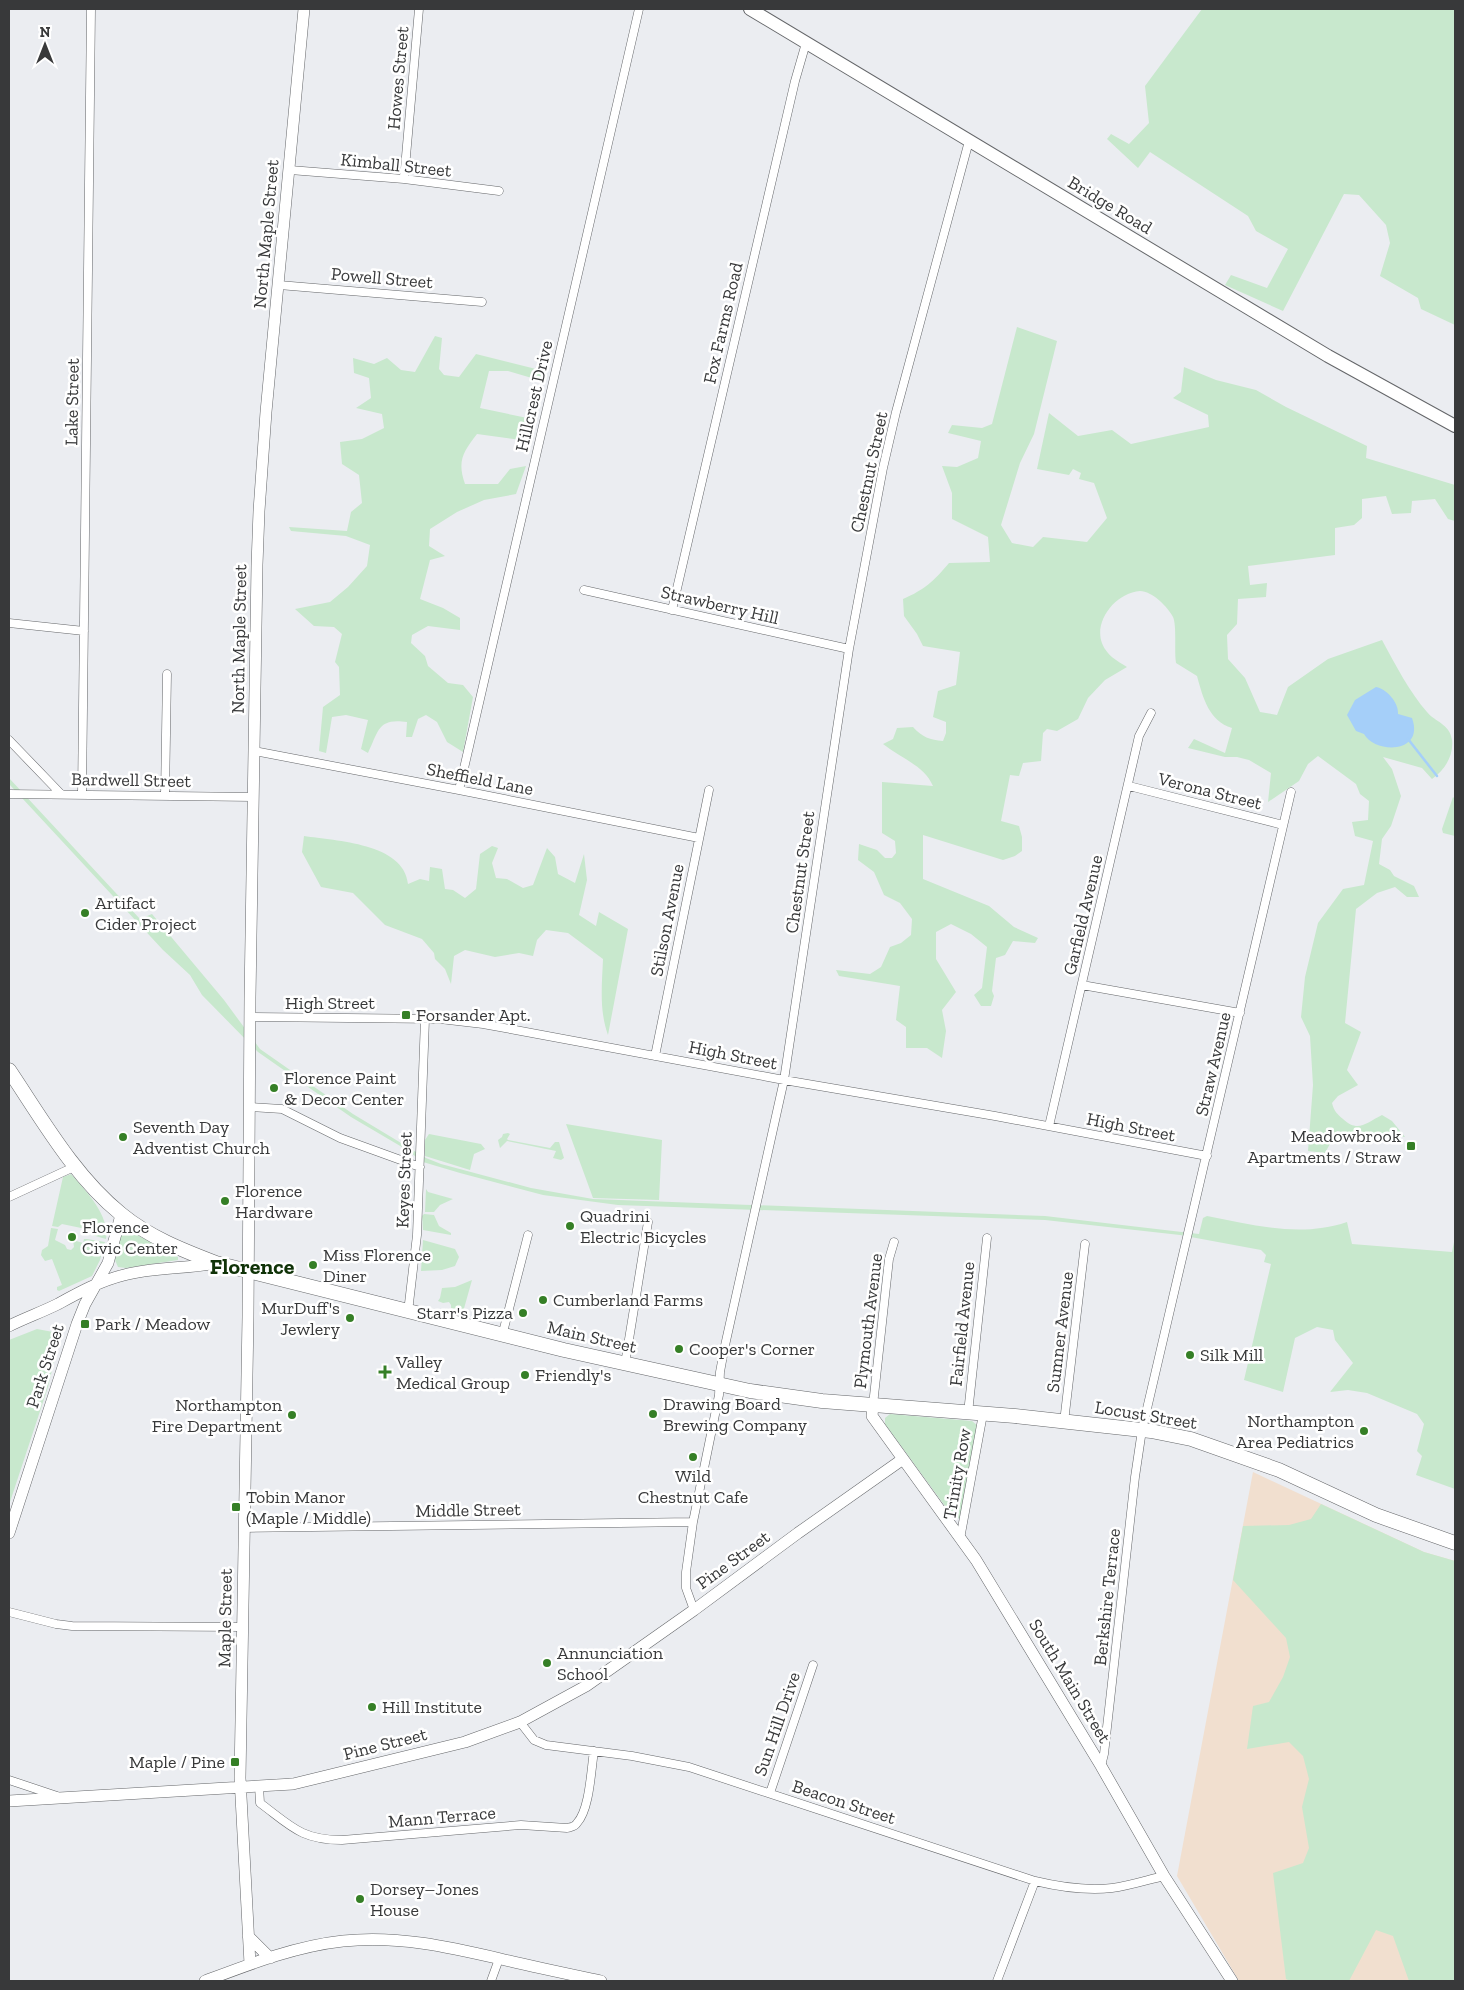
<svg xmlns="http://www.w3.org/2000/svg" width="1464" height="1990" viewBox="0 0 1464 1990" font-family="'Zilla Slab',serif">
  <rect width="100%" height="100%" fill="#ebedf1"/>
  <path fill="#f1dfcf" d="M1253,1472L1424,1552L1455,1561V1981H1239L1177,1876Z"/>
  <path fill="#c8e8cd" d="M1202,9H1455V325L1421,309L1418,298L1380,276L1390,243L1386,225L1359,195L1344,194L1283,311L1225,285L1231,275L1267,288L1288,249L1256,231L1248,216L1150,152L1138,168L1107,139L1111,134L1129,144L1149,123L1145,86Z
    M1017,327L1057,341L1034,434L1020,463L1001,525L1012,543L1033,547L1043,537L1087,542L1107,518L1094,483L1079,479L1081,473L1073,469L1069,475L1037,469L1049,413L1078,436L1112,430L1131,444L1209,427L1208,415L1173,398L1181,392L1184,367L1216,380L1256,390L1286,407L1367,446L1366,458L1455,485V521L1448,519L1435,499L1412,501L1411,513L1392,514L1386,496L1362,499V518L1354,525L1335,528V555L1248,566L1250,585L1267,583L1266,597L1238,599L1237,624L1227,635L1228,659L1245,678L1260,712L1277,715L1288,687L1328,659L1382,640C1395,664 1410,693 1427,712C1435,722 1450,724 1452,740C1454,756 1444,771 1432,779L1422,768L1383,757L1392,769L1401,796L1391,826L1382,839L1379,864L1390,870L1394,876L1414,886L1419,897H1407L1395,887L1377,893L1356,909L1345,1023L1361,1032L1347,1070L1358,1085L1338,1096L1332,1103C1334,1111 1337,1114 1343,1119C1358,1133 1366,1123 1382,1115L1392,1121L1405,1137L1351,1134L1337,1131L1325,1153L1308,1151L1313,1085L1310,1036L1301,1017L1305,977L1318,923L1343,889L1364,885L1373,841L1355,836L1352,822L1368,820L1369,801L1360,794L1356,784L1318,756L1308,764L1299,781L1268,802L1271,773L1249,760L1237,757H1225L1188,748L1194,739L1225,753L1232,728C1209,721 1203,698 1197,676L1176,663C1174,651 1177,626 1173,617C1168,607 1152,591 1140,591C1112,593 1087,630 1108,653C1113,659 1121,663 1127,667L1105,680L1088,698L1078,719L1057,731L1047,729L1043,733L1041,761L1023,763L1019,776L1010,775L1001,821L1019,826L1022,837V851L1015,856L1003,860L923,835V879L989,906L1014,927L1038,938L1035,943L1013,941L1005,955L996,958L992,991L994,996L991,1006H981L974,995L982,988L987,947L971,934L951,924L936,932V959L956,992L942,1010L946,1031L942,1058L927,1048H906V1027L896,1020L900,986L839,976L836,970L870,974L881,967L890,947L901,943L911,935L912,919L900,903L884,895L874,872L858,860L859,844L877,850L885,858H892L896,853L895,841L882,833V782L933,786C924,765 900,758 883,744L893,739L897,728L913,727C922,737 930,740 943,741L946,733V722L933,717L938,691L956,685L960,652L923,646L917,634L904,616L903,599C924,590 934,581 949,563L990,562L988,537L952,519V493L942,466L957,467L978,458L981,441L948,433L952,425L982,428L992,424Z
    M435,336L442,338L439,369L444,375L459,377L476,354L544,371L542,381L508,371H489L480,408L532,419L528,441L477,434C463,452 457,461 465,484H498L510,469L526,466L516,494L484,500L457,512L430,529L429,546L445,556L430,560L420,599L443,608L460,618V630L428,626L412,635L411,643L425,656L428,666L448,683L463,685L473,697L463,752L447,742L437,722L426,715L418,719L412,737H406L407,722C378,718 379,730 368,753L361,749L368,720L346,715L332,717L326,753L319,751L323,707L340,695L339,667L335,662L342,634L334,627L314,626L295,609L330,602L348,587L367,566L370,545L346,536L291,531L289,527L347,531L351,512L362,503L359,475L342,464L340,442L362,439L384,428L382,414L356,408L371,398L369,378L354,373L353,358L374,364L387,358L401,370L415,372Z
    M9,778L140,919L152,914L224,1000L260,1049L353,1114L426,1158L441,1164L531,1188L593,1199L1045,1216L1199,1234L1203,1218L1207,1216C1254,1225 1300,1238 1347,1222L1352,1244L1452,1252L1455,1237V1489L1416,1475L1422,1456L1417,1451L1424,1424L1417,1414L1367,1393L1348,1390L1330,1392L1353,1363L1335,1340L1333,1330L1317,1327L1295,1338L1283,1392L1244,1380L1271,1264L1264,1262L1266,1255L1261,1250L1180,1235L1045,1220L618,1205L543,1195L460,1173L423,1162L407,1150L351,1117L258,1052L202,995L190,975L163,950L9,784Z
    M1453,797L1455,799V836L1443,833L1442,829Z
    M304,836C336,841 404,843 408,884L420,879L429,881L430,867L442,869L445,889L453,890L465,898L476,889L480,854L492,846L498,848L492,863L496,878L507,879L523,888L533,885L547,848L555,857L558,874L575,883L584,854L587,880L579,915L596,926L599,912L628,929L608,1035C599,1010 602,985 603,959L568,933L546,930L537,940L533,956L519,953L495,957L465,950L454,956L451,984L445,969L435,959L434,953L422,939L385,925L353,893L321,887L302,852Z
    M566,1124L662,1140L659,1200L593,1198Z
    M508,1133L510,1134L507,1139L508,1140L550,1148L555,1142H559L564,1158L561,1160L553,1158L556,1151L507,1141L500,1148L498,1140L502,1137L503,1134Z
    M429,1134L481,1144L485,1149L474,1154L470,1170L425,1156V1140Z
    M71,1174C85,1190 110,1215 106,1239L85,1233L86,1229L62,1224L58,1227L52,1226L63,1177Z
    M426,1189L428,1192L453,1199L440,1205L434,1212H425Z
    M424,1214L434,1215L439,1226L451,1233V1235L423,1230L422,1216Z
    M51,1228L58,1229L55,1240L65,1245L67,1249L71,1250L74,1247L73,1240L83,1243L84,1239H87L105,1242L100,1260L92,1276L59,1291L57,1290V1287L62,1285L52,1259L45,1261L41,1255L42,1250L48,1246Z
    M128,1230L178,1257V1260L126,1268L118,1267L115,1260L120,1235Z
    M423,1240L455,1249L459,1257L455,1266L442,1270L421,1271Z
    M472,1280L463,1312L451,1308V1305L449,1302L443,1303L438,1301L440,1298L442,1288L455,1287Z
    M37,1329L53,1332L58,1345L48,1387L9,1505V1340Z
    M890,1414L972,1421L978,1426L961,1518L955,1519L953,1517L885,1424V1418Z
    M1321,1504L1424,1552L1455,1561V1981H1409L1393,1936L1376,1930L1349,1981H1290L1286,1979L1273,1873L1303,1863L1309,1848L1302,1807L1309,1779L1303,1756L1289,1742L1247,1749L1253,1706L1269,1702L1283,1677L1290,1657L1286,1638L1233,1580L1243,1526L1289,1525L1311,1519Z"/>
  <path fill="#a5cff9" d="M1376,687C1387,689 1399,703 1398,714L1412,718C1425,754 1375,754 1364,734L1356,731L1347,715L1355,700Z"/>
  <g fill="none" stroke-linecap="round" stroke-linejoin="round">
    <path stroke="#a5cff9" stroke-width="2.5" d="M1408,739L1437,776"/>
    <defs>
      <path id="street" d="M290,170L404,179L499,191
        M404,179L419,9
        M279,285L482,302
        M584,590L849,649
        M672,610L795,81L806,43
        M9,623L84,631
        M9,740L61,794
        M254,751L459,790L699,838
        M1129,786L1283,825
        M459,790L639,9
        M9,794L253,797
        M82,795L91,9
        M165,796L167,674
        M1082,985L1240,1013
        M250,1017L440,1019L483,1024L784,1080L995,1116L1207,1156
        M655,1056L709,790
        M250,1107L282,1109L340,1138L420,1167
        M1049,1126L1139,736L1151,713
        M9,1197L76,1166
        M408,1312L417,1235L425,1019
        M502,1336L528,1235
        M625,1364L648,1222
        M873,1405L889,1259L894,1242
        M968,1413L987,1238
        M1064,1422L1085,1244
        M244,1528L693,1522
        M960,1539L983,1414
        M694,1610L686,1588V1572L693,1522L719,1395L720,1372L724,1350L784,1080L849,649L883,468L896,412L969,141
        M9,1612L56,1624L72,1626L242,1627
        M520,1722L534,1740L546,1745L632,1756L689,1767L1035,1881C1060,1887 1086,1891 1112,1888C1129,1886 1147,1880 1164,1876
        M1101,1766L1104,1754L1135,1477L1142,1430L1291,792
        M9,1780L57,1796
        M259,1786L260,1803C291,1826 301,1840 342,1840L521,1825L567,1828C571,1827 575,1827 577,1823C590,1809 591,1769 594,1751
        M770,1793L813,1665
        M491,1981L499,1959
        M997,1981L1035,1881"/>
      <path id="secondary" d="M9,1326C25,1318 42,1312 58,1304C80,1292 100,1281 124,1275C154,1267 186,1269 216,1263
        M873,1405L872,1416L976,1560L1101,1766L1164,1876L1232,1981
        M9,1533L77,1324L85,1304L108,1263L121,1215
        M9,1801L293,1784L465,1742L520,1722L586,1686L694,1610L798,1533L903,1459
        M248,1936L270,1958
        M250,1964L240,1778L248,1317L250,998L257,565L259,511L266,412L304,9
        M205,1981C250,1964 296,1946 343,1941C397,1935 449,1947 501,1959C534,1967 568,1974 601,1981"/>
      <path id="primary" d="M750,9L1328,356L1455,426"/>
      <path id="highway" d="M9,1070C42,1119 74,1176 121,1214C149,1237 182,1250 216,1263L564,1350L750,1391L822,1401L1015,1416L1151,1431L1191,1439L1279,1470L1376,1515L1455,1543"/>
    </defs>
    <use href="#street" stroke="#646669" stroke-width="9"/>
    <use href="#secondary" stroke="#646669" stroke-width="12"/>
    <use href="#primary" stroke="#646669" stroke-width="14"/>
    <use href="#highway" stroke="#646669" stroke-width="15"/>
    <use href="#street" stroke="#fff" stroke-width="8"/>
    <use href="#secondary" stroke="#fff" stroke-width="11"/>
    <use href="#primary" stroke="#fff" stroke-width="12"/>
    <use href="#highway" stroke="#fff" stroke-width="14"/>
  </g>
  <g fill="#357f26" stroke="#fff" stroke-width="2">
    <circle cx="85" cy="913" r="5"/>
    <rect x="401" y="1010" width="10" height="10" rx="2.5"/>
    <circle cx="274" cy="1088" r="5"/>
    <circle cx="123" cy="1137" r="5"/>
    <rect x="1406" y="1141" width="10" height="10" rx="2.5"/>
    <circle cx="225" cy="1201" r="5"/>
    <circle cx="570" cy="1226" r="5"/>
    <circle cx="72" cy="1237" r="5"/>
    <circle cx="313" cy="1265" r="5"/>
    <circle cx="543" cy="1300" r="5"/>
    <circle cx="523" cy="1313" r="5"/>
    <circle cx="350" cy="1318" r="5"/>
    <rect x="80" y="1319" width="10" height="10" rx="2.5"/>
    <circle cx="679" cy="1349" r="5"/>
    <circle cx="1190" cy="1355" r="5"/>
    <path d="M382.5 1364.5h5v5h5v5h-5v5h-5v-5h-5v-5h5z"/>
    <circle cx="525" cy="1375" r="5"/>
    <circle cx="653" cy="1414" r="5"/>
    <circle cx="292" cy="1415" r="5"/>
    <circle cx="1364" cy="1431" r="5"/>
    <circle cx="693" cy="1457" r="5"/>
    <rect x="231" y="1502" width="10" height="10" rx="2.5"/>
    <circle cx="547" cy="1663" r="5"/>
    <circle cx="372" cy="1707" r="5"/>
    <rect x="230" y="1757" width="10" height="10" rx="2.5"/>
    <circle cx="360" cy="1899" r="5"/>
  </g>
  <g text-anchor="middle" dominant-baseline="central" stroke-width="5" stroke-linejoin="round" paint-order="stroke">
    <g font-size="18" fill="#38393a" stroke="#fff">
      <text transform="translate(398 78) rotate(-85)">Howes Street</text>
      <text transform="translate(396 165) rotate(6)">Kimball Street</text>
      <text transform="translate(1110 205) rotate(31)">Bridge Road</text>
      <text transform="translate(266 234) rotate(-85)">North Maple Street</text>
      <text transform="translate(382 278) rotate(5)">Powell Street</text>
      <text transform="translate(723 323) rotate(-77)">Fox Farms Road</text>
      <text transform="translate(534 396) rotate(-77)">Hillcrest Drive</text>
      <text transform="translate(72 402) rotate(-89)">Lake Street</text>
      <text transform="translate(869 472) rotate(-78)">Chestnut Street</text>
      <text transform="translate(720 605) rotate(13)">Strawberry Hill</text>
      <text transform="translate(239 639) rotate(-89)">North Maple Street</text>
      <text transform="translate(480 779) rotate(11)">Sheffield Lane</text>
      <text transform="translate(131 780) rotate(1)">Bardwell Street</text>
      <text transform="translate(1210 791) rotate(14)">Verona Street</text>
      <text transform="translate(800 872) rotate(-82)">Chestnut Street</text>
      <text transform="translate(1083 915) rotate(-77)">Garfield Avenue</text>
      <text transform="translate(667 920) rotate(-79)">Stilson Avenue</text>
      <text x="330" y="1003">High Street</text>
      <text transform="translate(733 1055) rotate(11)">High Street</text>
      <text transform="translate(1213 1064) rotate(-77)">Straw Avenue</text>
      <text transform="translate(1131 1127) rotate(11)">High Street</text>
      <text transform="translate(404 1180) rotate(-88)">Keyes Street</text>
      <text transform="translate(868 1321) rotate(-83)">Plymouth Avenue</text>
      <text transform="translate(962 1324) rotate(-84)">Fairfield Avenue</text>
      <text transform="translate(1060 1332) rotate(-83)">Sumner Avenue</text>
      <text transform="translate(592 1337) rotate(13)">Main Street</text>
      <text transform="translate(45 1366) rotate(-72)">Park Street</text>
      <text transform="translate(1146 1415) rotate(9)">Locust Street</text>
      <text transform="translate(957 1474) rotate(-80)">Trinity Row</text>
      <text transform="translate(468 1510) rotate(-1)">Middle Street</text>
      <text transform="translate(733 1560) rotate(-36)">Pine Street</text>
      <text transform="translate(1107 1597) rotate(-84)">Berkshire Terrace</text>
      <text transform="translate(225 1618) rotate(-89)">Maple Street</text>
      <text transform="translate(1070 1681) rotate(59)">South Main Street</text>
      <text transform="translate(777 1724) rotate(-71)">Sun Hill Drive</text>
      <text transform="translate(385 1744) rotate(-14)">Pine Street</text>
      <text transform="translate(844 1802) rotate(18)">Beacon Street</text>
      <text transform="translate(442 1817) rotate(-5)">Mann Terrace</text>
    </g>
    <g font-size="18" fill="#38393a" stroke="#fff" text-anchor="start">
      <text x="95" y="903">Artifact<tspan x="95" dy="21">Cider Project</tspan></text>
      <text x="416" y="1015">Forsander Apt.</text>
      <text x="284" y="1078">Florence Paint<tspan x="284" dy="21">&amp; Decor Center</tspan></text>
      <text x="133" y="1127">Seventh Day<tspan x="133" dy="21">Adventist Church</tspan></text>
      <text x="1401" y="1136" text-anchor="end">Meadowbrook<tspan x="1401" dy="21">Apartments / Straw</tspan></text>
      <text x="235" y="1191">Florence<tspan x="235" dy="21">Hardware</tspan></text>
      <text x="580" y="1216">Quadrini<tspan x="580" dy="21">Electric Bicycles</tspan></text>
      <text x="82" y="1227">Florence<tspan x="82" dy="21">Civic Center</tspan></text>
      <text x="323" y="1255">Miss Florence<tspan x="323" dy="21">Diner</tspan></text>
      <text x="553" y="1300">Cumberland Farms</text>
      <text x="340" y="1308" text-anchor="end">MurDuff's<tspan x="340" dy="21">Jewlery</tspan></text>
      <text x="513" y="1313" text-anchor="end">Starr's Pizza</text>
      <text x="95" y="1324">Park / Meadow</text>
      <text x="689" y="1349">Cooper's Corner</text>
      <text x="1200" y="1355">Silk Mill</text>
      <text x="396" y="1362">Valley<tspan x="396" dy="21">Medical Group</tspan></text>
      <text x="535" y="1375">Friendly's</text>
      <text x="663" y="1404">Drawing Board<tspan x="663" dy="21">Brewing Company</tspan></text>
      <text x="282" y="1405" text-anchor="end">Northampton<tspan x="282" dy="21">Fire Department</tspan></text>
      <text x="1354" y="1421" text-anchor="end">Northampton<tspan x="1354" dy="21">Area Pediatrics</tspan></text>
      <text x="693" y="1476" text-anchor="middle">Wild<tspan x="693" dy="21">Chestnut Cafe</tspan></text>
      <text x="246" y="1497">Tobin Manor<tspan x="246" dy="21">(Maple / Middle)</tspan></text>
      <text x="557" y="1653">Annunciation<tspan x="557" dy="21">School</tspan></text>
      <text x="382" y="1707">Hill Institute</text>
      <text x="225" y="1762" text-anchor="end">Maple / Pine</text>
      <text x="370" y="1889">Dorsey–Jones<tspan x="370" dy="21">House</tspan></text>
    </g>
    <g font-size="22" font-weight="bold" fill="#103308" stroke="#fff">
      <text x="252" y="1266">Florence</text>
    </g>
  </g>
  <rect width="1464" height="1990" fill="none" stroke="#38393a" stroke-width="20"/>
  <g transform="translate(45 45)" stroke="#ffffff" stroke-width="4" paint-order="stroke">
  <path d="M0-4L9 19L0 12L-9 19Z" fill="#38393a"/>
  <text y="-8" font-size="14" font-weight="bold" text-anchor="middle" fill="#38393a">N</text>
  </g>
</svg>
